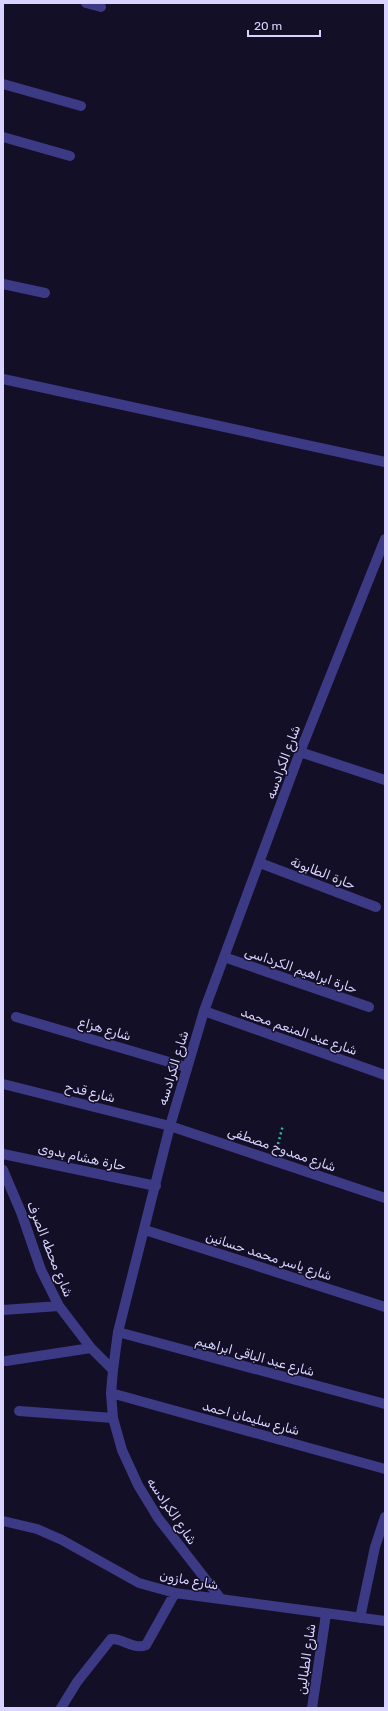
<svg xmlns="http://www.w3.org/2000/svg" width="388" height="1711" viewBox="0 0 388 1711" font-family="Rubik,'Noto Naskh Arabic',sans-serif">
  <rect width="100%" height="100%" fill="#130f26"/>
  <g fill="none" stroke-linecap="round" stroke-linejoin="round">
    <path stroke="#2fb8b0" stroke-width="2.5" stroke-dasharray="2 3" stroke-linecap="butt" d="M278,1144L283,1125"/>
    <path stroke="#3d3a85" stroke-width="10" d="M86,3L101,7
      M3,84L81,106
      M3,137L70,156
      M3,284L45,293
      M3,379L385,462
      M300,752L385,780
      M260,863L376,907
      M224,957L369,1007
      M204,1011L385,1075
      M16,1017L186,1067
      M3,1084L170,1126L385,1198
      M3,1154L156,1186
      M3,1170L21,1212L41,1270L59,1306L91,1348L113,1370
      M145,1230L385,1307
      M3,1310L59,1306
      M118,1332L385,1404
      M6,1361L91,1348
      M111,1393L385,1469
      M19,1411L113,1418
      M3,1521L37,1529L62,1540L139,1583L175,1593L385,1621
      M221,1599L158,1518L138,1485L122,1450L113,1418L111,1393L113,1370L118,1332L170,1126L204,1011L300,752L385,539
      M360,1618L375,1547L385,1517
      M61,1708L77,1682L111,1639C123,1638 133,1650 146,1645L175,1593
      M312,1708L326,1614"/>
  </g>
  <g text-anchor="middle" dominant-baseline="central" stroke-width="3" stroke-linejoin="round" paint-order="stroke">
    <g font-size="13" fill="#d9d4ff" stroke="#130f26">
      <text transform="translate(283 762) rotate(-70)">شارع الكرادسه</text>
      <text transform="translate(323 873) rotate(21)">حارة الطابونة</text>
      <text transform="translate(301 970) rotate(19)">حارة ابراهيم الكرداسى</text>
      <text transform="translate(105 1029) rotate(16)">شارع هزاع</text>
      <text transform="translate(299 1031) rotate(19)">شارع عبد المنعم محمد</text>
      <text transform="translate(173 1068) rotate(-73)">شارع الكرادسه</text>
      <text transform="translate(90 1092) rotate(14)">شارع قدح</text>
      <text transform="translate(282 1149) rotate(19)">شارع ممدوح مصطفى</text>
      <text transform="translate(82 1157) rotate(12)">حارة هشام بدوى</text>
      <text transform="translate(50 1249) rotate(68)">شارع محطه الصرف</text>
      <text transform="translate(269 1256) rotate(18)">شارع ياسر محمد حسانين</text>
      <text transform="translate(255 1356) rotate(15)">شارع عبد الباقى ابراهيم</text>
      <text transform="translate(251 1418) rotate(15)">شارع سليمان احمد</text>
      <text transform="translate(172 1511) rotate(56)">شارع الكرادسه</text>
      <text transform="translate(189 1580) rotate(10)">شارع مازون</text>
      <text transform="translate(306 1659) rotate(-82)">شارع الطبالين</text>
    </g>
  </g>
  <rect width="388" height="1711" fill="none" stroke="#d9d4ff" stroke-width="8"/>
  <path d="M248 30v6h72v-6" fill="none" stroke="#d9d4ff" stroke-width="2"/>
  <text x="254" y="30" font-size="12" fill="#d9d4ff" stroke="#130f26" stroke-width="3" paint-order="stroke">20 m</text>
</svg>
